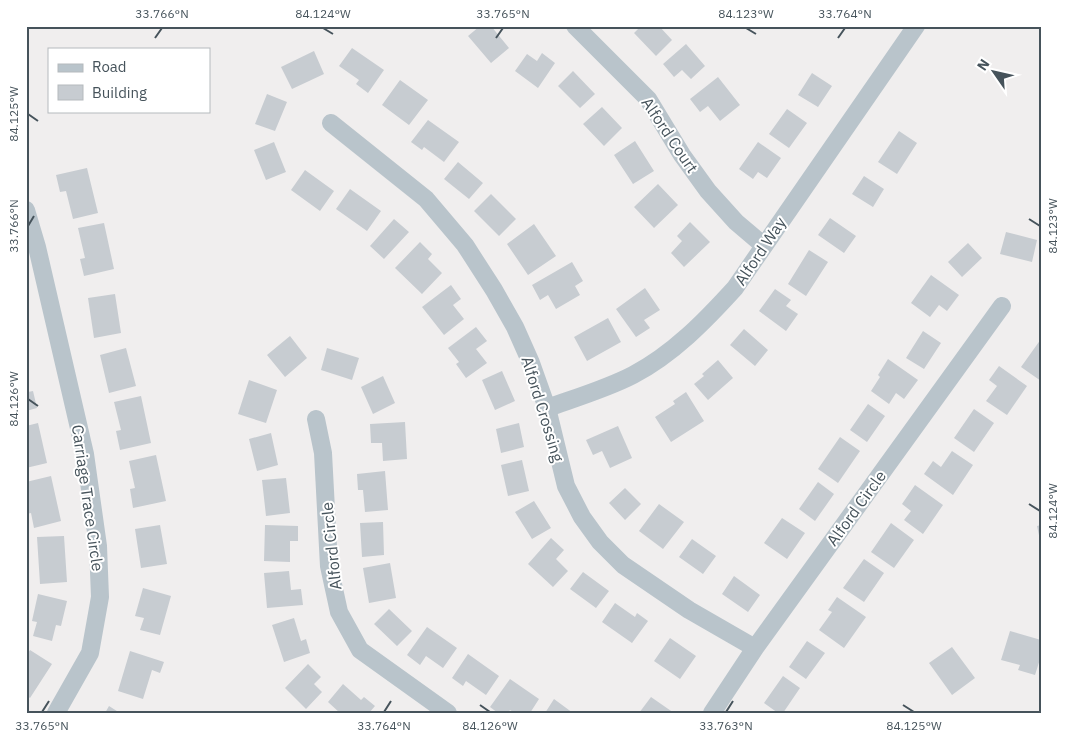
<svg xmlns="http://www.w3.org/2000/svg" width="1067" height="739" viewBox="0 0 1067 739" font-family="'IBM Plex Sans',sans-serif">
  <rect width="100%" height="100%" fill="#f0eeee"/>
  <path fill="#c7ccd1" d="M480,26H491L509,48L491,63L468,36Z
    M641,26H659L672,40L656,56L634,33Z
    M686,44L705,66L691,79L682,70L674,77L663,64Z
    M352,48L384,70L368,93L356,84L359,80L339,66Z
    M314,51L324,74L292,89L281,67Z
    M542,53L555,63L538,88L515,71L527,54L537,61Z
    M573,71L595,94L580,108L558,86Z
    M812,73L832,86L818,107L798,95Z
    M718,77L740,105L720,121L708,106L700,112L690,99Z
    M400,80L428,100L409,125L382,105Z
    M267,94L287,102L275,131L255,124Z
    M602,107L622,128L604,146L583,124Z
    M787,109L807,123L789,148L769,134Z
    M428,120L459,142L444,162L424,147L422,150L411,142Z
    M899,131L917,143L897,174L878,162Z
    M635,141L654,171L633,184L614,155Z
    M274,142L286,172L266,180L254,150Z
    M758,142L781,158L767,178L758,172L753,179L739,169Z
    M458,162L483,183L469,199L444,179Z
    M87,168L98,213L73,219L66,191L60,192L56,175Z
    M305,170L334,191L320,211L291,190Z
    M864,176L884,189L873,207L852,194Z
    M658,184L678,205L654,228L634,207Z
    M350,189L381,211L367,231L336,209Z
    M491,194L516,219L499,236L474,211Z
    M830,218L856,236L844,253L818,235Z
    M394,219L409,232L384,259L370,246Z
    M690,222L710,242L684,267L671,253L682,241L677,236Z
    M104,223L114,269L84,276L80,259L85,258L78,228Z
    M534,224L556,256L528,275L507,244Z
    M1006,232L1037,240L1032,262L1000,254Z
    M420,242L432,254L428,259L442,273L422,294L395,268Z
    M968,243L982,258L962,277L948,262Z
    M809,250L828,262L806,296L788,284Z
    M572,262L583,281L575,286L580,295L556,309L548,295L540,300L532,285Z
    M931,275L959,295L947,311L939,305L930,317L911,303Z
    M451,285L461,299L453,305L464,319L444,335L422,307Z
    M645,288L660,310L644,320L650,328L636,337L616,309Z
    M775,289L791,300L786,306L798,314L786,331L759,311Z
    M115,294L121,333L94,338L88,298Z
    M608,318L621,342L587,361L574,337Z
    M476,327L487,341L476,349L487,363L466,378L456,364L459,362L448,348Z
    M744,329L768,350L755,366L730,345Z
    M923,331L941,343L924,369L906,358Z
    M290,336L307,358L285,377L267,355Z
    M1041,339V381L1021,367Z
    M126,348L136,386L109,393L100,355Z
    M327,348L359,358L352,380L321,370Z
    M888,359L918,380L904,399L896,393L889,404L871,391L880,377L878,375Z
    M718,360L733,378L708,400L694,384L704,376L702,374Z
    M999,366L1027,386L1007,415L986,401L997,386L989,380Z
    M502,371L515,401L495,410L482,380Z
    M383,376L395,403L373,414L361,387Z
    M249,380L277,390L266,423L238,414Z
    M27,386L28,392L33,391L37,408L26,411Z
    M686,392L704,421L671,442L655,417L675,404L673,401Z
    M141,396L151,443L120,450L116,431L121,430L114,402Z
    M868,404L885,416L867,442L850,430Z
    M974,409L994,423L974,452L954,438Z
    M405,422L407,459L383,461L382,443H371L370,424Z
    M38,423L47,463L26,468V426Z
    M519,423L524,447L501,453L496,429Z
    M618,426L632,458L610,468L602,451L593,455L586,440Z
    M271,433L278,465L257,471L249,439Z
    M840,437L860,451L838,483L818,469Z
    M952,451L973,465L953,495L924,474L933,461L941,467Z
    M156,455L166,501L133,508L130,489L135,488L129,461Z
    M522,460L529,491L508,496L501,465Z
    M385,471L388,510L365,512L363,490H358L357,474Z
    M51,476L61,521L34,528L31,513L26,514V498H28L26,490V482Z
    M286,478L290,513L266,516L262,480Z
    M818,482L834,494L815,521L799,509Z
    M915,485L943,505L923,534L904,520L911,511L902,504Z
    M625,488L641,504L625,520L609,503Z
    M534,501L551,528L532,539L515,512Z
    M659,504L684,522L663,549L639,531Z
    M782,518L805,533L787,559L764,543Z
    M383,522L384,555L362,557L360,523Z
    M891,523L914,540L894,568L871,552Z
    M160,525L167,564L141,568L135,529Z
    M265,525L298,526V541H290V562L264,561Z
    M1041,525V539L1040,540L1037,526Z
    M64,536L67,582L40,584L37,537Z
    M551,538L564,550L556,559L568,571L553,587L528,564Z
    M692,539L716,556L703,574L679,557Z
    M864,559L884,573L864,602L843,588Z
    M390,563L396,598L369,603L363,568Z
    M289,571L291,590L301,589L303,605L267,608L264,573Z
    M583,572L609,591L596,608L570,589Z
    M734,576L760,595L748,612L722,594Z
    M143,588L171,596L160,635L140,630L144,618L135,616Z
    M38,594L67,601L61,626L56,625L52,641L33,636L37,622L32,621Z
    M837,597L866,617L844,648L819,630L832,612L828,610Z
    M615,603L635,617L637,613L648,621L632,643L602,622Z
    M389,609L412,631L397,646L374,624Z
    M294,618L301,641L306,639L310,653L284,662L272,625Z
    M427,627L457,648L443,668L426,656L420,665L407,655Z
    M1010,631L1041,640V656L1035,675L1018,670L1020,665L1001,660Z
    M670,638L696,656L680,679L654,661Z
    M807,641L825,653L806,679L789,667Z
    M952,647L975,678L952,695L929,663Z
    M30,650L52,664L30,698L26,695V656Z
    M130,651L164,662L160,673L152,670L143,699L118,691Z
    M468,654L499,676L486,695L466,681L463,686L452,678Z
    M308,664L321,677L314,684L322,692L306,709L285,688Z
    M783,676L800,688L783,713H778L764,703Z
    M510,679L539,699L530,713H515L510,710L508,713H498L490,707Z
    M343,684L361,700L364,697L375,706L369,713H340L328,702Z
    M651,697L674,713H639Z
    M554,699L573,713H545Z
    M109,706L120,713H105Z"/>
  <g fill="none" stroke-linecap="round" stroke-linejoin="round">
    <path stroke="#b9c4cb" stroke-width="18" d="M575,26L648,99L682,155L708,191L736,222L763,245
      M331,123L426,199L465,245L494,290L515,327L531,363L547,408L566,486L582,517L600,542L623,565L689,610L755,648
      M26,210L37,247L85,454L98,546L100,597L90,653L56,713
      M547,408C575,398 606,389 633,375C673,354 705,321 735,288L916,26
      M316,419L323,453L329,566L339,612L360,650L448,713
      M712,713L755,648L1002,306"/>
  </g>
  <path fill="none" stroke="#46535b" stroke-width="2" d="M323,28L333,34M746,28L756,34M155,38L162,28M496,38L503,28M838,38L845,28M28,114L38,121M1029,219L1040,226M28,226L34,216M28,399L38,406M1029,504L1040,511M480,705L490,712M903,705L914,712M42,712L49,701M384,712L391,701M726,712L733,701"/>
  <g text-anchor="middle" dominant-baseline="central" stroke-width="4" stroke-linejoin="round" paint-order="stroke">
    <g font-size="16" fill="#46535b" stroke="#fff">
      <text transform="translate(670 135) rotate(56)">Alford Court</text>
      <text transform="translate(760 251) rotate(-56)">Alford Way</text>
      <text transform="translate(543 409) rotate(73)">Alford Crossing</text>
      <text transform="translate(88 498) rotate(82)">Carriage Trace Circle</text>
      <text transform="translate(856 508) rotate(-54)">Alford Circle</text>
      <text transform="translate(331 546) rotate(-96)">Alford Circle</text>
    </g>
  </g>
  <rect width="1067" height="739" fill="none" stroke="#ffffff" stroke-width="55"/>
  <rect x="48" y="48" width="162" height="65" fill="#ffffff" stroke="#b5babd"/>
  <rect x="58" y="64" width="25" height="8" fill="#b9c4cb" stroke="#b5babd"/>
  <text x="92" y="72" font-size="15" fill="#46535b">Road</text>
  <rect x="58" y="85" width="25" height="15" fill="#c7ccd1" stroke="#b5babd"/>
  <text x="92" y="98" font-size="15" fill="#46535b">Building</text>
  <g transform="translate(994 72) rotate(304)" stroke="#ffffff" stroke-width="4" paint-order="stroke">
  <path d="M0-4L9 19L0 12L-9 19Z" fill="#46535b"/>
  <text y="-8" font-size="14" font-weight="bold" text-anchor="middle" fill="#46535b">N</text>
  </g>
  <rect x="28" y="28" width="1012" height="684" fill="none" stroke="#46535b" stroke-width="2"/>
  <g font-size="12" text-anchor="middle" fill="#46535b">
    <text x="162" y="18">33.766°N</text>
    <text x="323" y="18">84.124°W</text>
    <text x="503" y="18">33.765°N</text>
    <text x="746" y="18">84.123°W</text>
    <text x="845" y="18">33.764°N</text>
    <text transform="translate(14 114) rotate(-90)" y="4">84.125°W</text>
    <text transform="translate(1053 226) rotate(-90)" y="4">84.123°W</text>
    <text transform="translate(14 226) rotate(-90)" y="4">33.766°N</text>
    <text transform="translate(14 399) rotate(-90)" y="4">84.126°W</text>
    <text transform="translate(1053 511) rotate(-90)" y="4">84.124°W</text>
    <text x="42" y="730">33.765°N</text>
    <text x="384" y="730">33.764°N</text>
    <text x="490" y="730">84.126°W</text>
    <text x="726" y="730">33.763°N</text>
    <text x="914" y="730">84.125°W</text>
  </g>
</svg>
